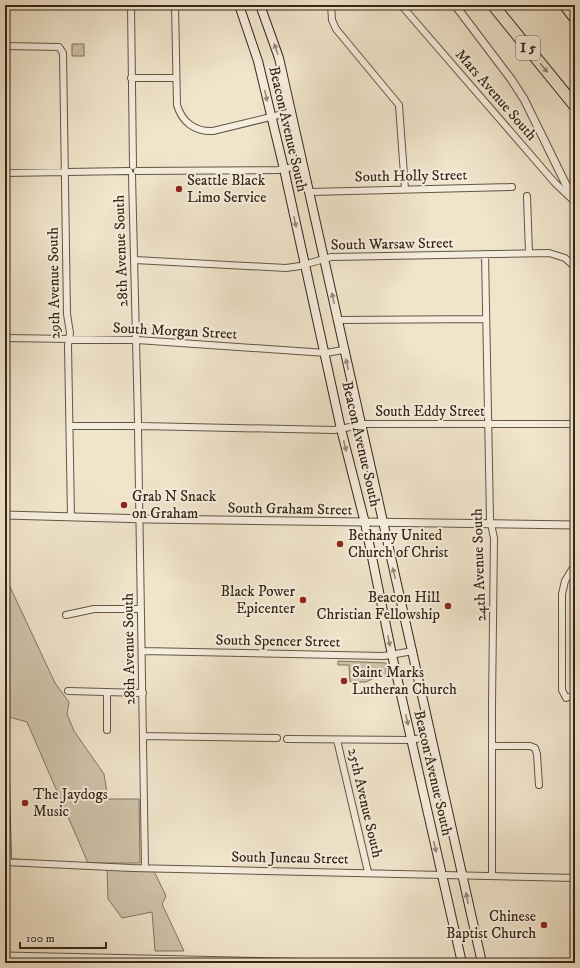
<svg xmlns="http://www.w3.org/2000/svg" width="580" height="968" viewBox="0 0 580 968" font-family="'IM FELL DW Pica',serif">
  <defs>
    <pattern id="garden-furrows" width="10" height="10" patternUnits="userSpaceOnUse"><rect width="10" height="10" fill="#d0c4ac"/><path d="M-1 1l2-2M0 10L10 0M9 11l2-2" fill="none" stroke="#b3a893"/></pattern>
  </defs>
  <rect width="100%" height="100%" fill="#f0e4cb"/>
  <filter id="stains"><feTurbulence type="fractalNoise" baseFrequency=".005" numOctaves="4"/><feColorMatrix values="0 0 0 0 .2 0 0 0 0 .09 0 0 0 0 .02 0 0 0 .5 -.17"/></filter>
  <radialGradient id="worn" r=".72"><stop offset=".6" stop-color="#630" stop-opacity="0"/><stop offset="1" stop-color="#630" stop-opacity=".3"/></radialGradient>
  <path fill="#d0c4ac" stroke="#837462" d="M5,576L55,683L69,702L67,714L74,731L104,774L108,799H139L140,863H88L27,722L9,717L5,681Z
    M338,661L386,663V676L382,678L378,676L366,682H350L349,665H338Z
    M107,869L154,871L166,896L162,904L184,951H155L152,912L122,918L108,899Z"/>
  <path fill="url(#garden-furrows)" stroke="#837462" d="M72,44H84V56H72Z"/>
  <g fill="none" stroke-linecap="round" stroke-linejoin="round">
    <defs>
      <path id="minor" d="M131,5L133,166
        M175,5L177,105C182,122 195,132 213,131L291,112
        M331,5L332,20L336,29L399,105L405,189
        M401,5L555,183L573,200
        M5,46L59,47L63,53L67,314L70,333L68,345L71,517
        M131,78H176
        M137,171L278,170L303,165
        M5,173L129,171
        M132,175L138,422
        M310,192L512,187
        M527,196L529,253
        M485,254L490,519L494,538L492,704V875
        M135,260L286,268L300,266L331,257L549,253L565,258L575,267
        M337,320L486,319
        M5,338L137,340L326,353L343,350
        M70,426H135
        M141,426L334,430L366,424H575
        M138,429L145,868
        M575,530L574,566L565,581L562,594V690L566,698L574,695L575,674
        M66,615L94,609H141
        M142,651L384,656L413,651
        M68,691L143,693
        M107,730V692
        M143,736L277,738
        M5,739L8,862
        M287,739L411,740L432,736
        M337,740L368,872
        M492,746H530L535,748L537,754L539,785
        M5,862L132,868L575,878"/>
      <path id="tertiary" d="M455,5L511,79L524,99L575,203
        M5,515L147,519L575,525
        M5,956L325,963"/>
      <path id="secondary" d="M239,5L258,61L284,169L341,429L365,523L392,655L462,963
        M260,5L279,58L482,963"/>
      <path id="motorway" d="M493,5L575,106
        M565,5L575,18"/>
    </defs>
    <use href="#minor" stroke="#645544" stroke-width="8"/>
    <use href="#tertiary" stroke="#645544" stroke-width="9"/>
    <use href="#secondary" stroke="#362517" stroke-width="10"/>
    <use href="#motorway" stroke="#362517" stroke-width="13"/>
    <use href="#minor" stroke="#f5eddd" stroke-width="6"/>
    <use href="#tertiary" stroke="#f5eddd" stroke-width="7"/>
    <use href="#secondary" stroke="#f5eddd" stroke-width="8"/>
    <use href="#motorway" stroke="#f0e4cb" stroke-width="11"/>
  </g>
  <defs><path id="oneway-solid" d="M-6-.8H1V-3.2L6.5 0L1 3.2V.8H-6Z"/></defs>
  <g fill="#96897a">
    <use href="#oneway-solid" transform="translate(276 49) rotate(-109)"/>
    <use href="#oneway-solid" transform="translate(266 96) rotate(77)"/>
    <use href="#oneway-solid" transform="translate(295 222) rotate(78)"/>
    <use href="#oneway-solid" transform="translate(333 298) rotate(-102)"/>
    <use href="#oneway-solid" transform="translate(347 364) rotate(-103)"/>
    <use href="#oneway-solid" transform="translate(345 446) rotate(76)"/>
    <use href="#oneway-solid" transform="translate(394 573) rotate(-104)"/>
    <use href="#oneway-solid" transform="translate(389 641) rotate(78)"/>
    <use href="#oneway-solid" transform="translate(407 720) rotate(77)"/>
    <use href="#oneway-solid" transform="translate(435 847) rotate(77)"/>
    <use href="#oneway-solid" transform="translate(467 898) rotate(-101)"/>
  </g>
  <use fill="#938471" href="#oneway-solid" transform="translate(544 68) rotate(51)"/>
  <g fill="#8f2418" stroke="#f5eddd" stroke-width="1.5">
    <circle cx="179" cy="189" r="4"/>
    <circle cx="124" cy="505" r="4"/>
    <circle cx="340" cy="544" r="4"/>
    <circle cx="303" cy="600" r="4"/>
    <circle cx="448" cy="606" r="4"/>
    <circle cx="344" cy="681" r="4"/>
    <circle cx="25" cy="803" r="4"/>
    <circle cx="544" cy="925" r="4"/>
  </g>
  <g text-anchor="middle" dominant-baseline="central" stroke-width="4" stroke-linejoin="round" paint-order="stroke">
    <rect fill="#f5eddd" stroke="#6f6152" stroke-width="1" x="516" y="36" width="24" height="24" rx="3"/>
    <g font-size="14" font-weight="bold" fill="#362517">
      <text x="528" y="48">I 5</text>
    </g>
    <g font-size="15" fill="#362517" stroke="#f5eddd">
      <text transform="translate(496 95) rotate(49)">Mars Avenue South</text>
      <text transform="translate(288 129) rotate(77)">Beacon Avenue South</text>
      <text transform="translate(411 176) rotate(-1)">South Holly Street</text>
      <text transform="translate(392 244) rotate(-1)">South Warsaw Street</text>
      <text transform="translate(121 251) rotate(-92)">28th Avenue South</text>
      <text transform="translate(54 283) rotate(-91)">29th Avenue South</text>
      <text transform="translate(175 331) rotate(3)">South Morgan Street</text>
      <text x="430" y="411">South Eddy Street</text>
      <text transform="translate(361 444) rotate(77)">Beacon Avenue South</text>
      <text transform="translate(290 509) rotate(1)">South Graham Street</text>
      <text transform="translate(479 565) rotate(-92)">24th Avenue South</text>
      <text transform="translate(278 641) rotate(1)">South Spencer Street</text>
      <text transform="translate(129 649) rotate(-91)">28th Avenue South</text>
      <text transform="translate(433 773) rotate(77)">Beacon Avenue South</text>
      <text transform="translate(365 803) rotate(77)">25th Avenue South</text>
      <text transform="translate(290 858) rotate(1)">South Juneau Street</text>
    </g>
    <g font-size="15" fill="#362517" stroke="#f5eddd" text-anchor="start">
      <text x="187" y="180">Seattle Black<tspan x="187" dy="17">Limo Service</tspan></text>
      <text x="132" y="496">Grab N Snack<tspan x="132" dy="17">on Graham</tspan></text>
      <text x="348" y="535">Bethany United<tspan x="348" dy="17">Church of Christ</tspan></text>
      <text x="295" y="591" text-anchor="end">Black Power<tspan x="295" dy="17">Epicenter</tspan></text>
      <text x="440" y="597" text-anchor="end">Beacon Hill<tspan x="440" dy="17">Christian Fellowship</tspan></text>
      <text x="352" y="672">Saint Marks<tspan x="352" dy="17">Lutheran Church</tspan></text>
      <text x="33" y="794">The Jaydogs<tspan x="33" dy="17">Music</tspan></text>
      <text x="536" y="916" text-anchor="end">Chinese<tspan x="536" dy="17">Baptist Church</tspan></text>
    </g>
  </g>
  <rect width="580" height="968" fill="none" stroke="#f0e4cb" stroke-width="20"/>
  <rect x="6" y="6" width="568" height="956" fill="none" stroke="#362517" stroke-width="2"/>
  <rect x="10" y="10" width="560" height="948" fill="none" stroke="#362517"/>
  <path d="M20 942v6h86v-6" fill="none" stroke="#362517" stroke-width="2"/>
  <text x="26" y="942" font-size="12" fill="#362517" stroke="#f5eddd" stroke-width="3" paint-order="stroke">100 m</text>
  <rect width="100%" height="100%" filter="url(#stains)"/>
  <rect width="100%" height="100%" fill="url(#worn)"/>
</svg>
